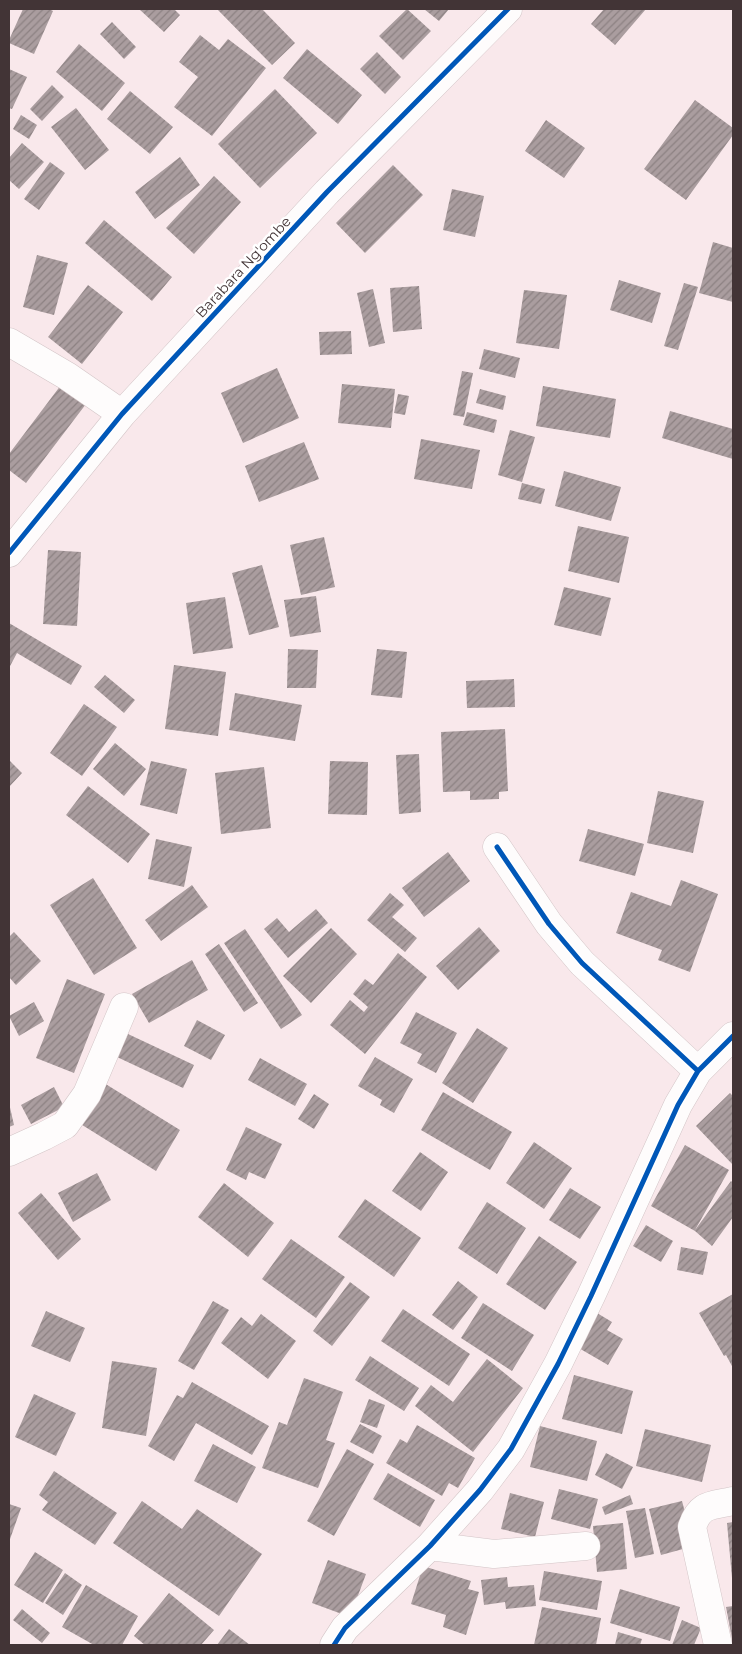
<svg xmlns="http://www.w3.org/2000/svg" width="742" height="1654" viewBox="0 0 742 1654" font-family="Montserrat,sans-serif">
  <defs>
    <pattern id="building-hatch" width="6" height="6" patternUnits="userSpaceOnUse" patternTransform="scale(1.25)"><rect width="6" height="6" fill="#aa9d9f"/><path d="M-1 1l2-2M0 6l6-6M5 7l2-2" fill="none" stroke="#8c8182"/></pattern>
  </defs>
  <rect width="100%" height="100%" fill="#f9e8eb"/>
  <path fill="url(#building-hatch)" d="M23,9H49L53,11L34,54L9,43V40Z
    M139,9H174L180,15L164,32Z
    M217,9H262L295,43L272,65Z
    M407,9L431,31L403,60L379,36Z
    M424,9H449L439,21Z
    M604,9H646L615,45L591,24Z
    M112,22L136,47L124,59L100,34Z
    M200,35L219,50L228,39L266,68L212,136L174,107L198,77L179,62Z
    M79,44L125,83L102,111L56,72Z
    M307,49L362,95L338,124L283,78Z
    M377,52L401,77L385,94L360,69Z
    M9,69L27,77L12,109L9,108Z
    M52,85L64,97L42,121L30,109Z
    M275,89L317,133L260,188L218,144Z
    M130,91L173,127L150,154L107,119Z
    M695,100L733,128V135L686,200L644,169Z
    M76,108L109,150L85,170L51,127Z
    M21,115L37,125L29,139L13,129Z
    M546,120L585,148L564,178L525,151Z
    M22,143L44,162L19,189L9,180V158Z
    M180,157L200,185L155,219L135,192Z
    M50,162L65,173L39,210L24,199Z
    M393,165L423,195L365,253L336,223Z
    M214,176L241,202L194,254L166,228Z
    M452,189L484,196L475,237L443,230Z
    M104,220L172,277L152,301L85,243Z
    M713,242L733,248V302L699,293Z
    M37,255L68,263L54,315L23,307Z
    M619,280L661,293L652,323L610,310Z
    M684,283L698,287L678,350L664,346Z
    M88,285L123,312L82,364L48,337Z
    M419,286L422,329L393,332L390,288Z
    M373,289L385,343L369,347L357,293Z
    M524,290L567,295L559,349L516,343Z
    M351,331L352,354L320,355L319,332Z
    M484,349L520,358L515,378L479,369Z
    M277,368L299,418L243,443L221,393Z
    M462,371L473,373L464,417L453,415Z
    M342,384L395,389L391,428L338,423Z
    M61,385L86,404L26,483L9,470V454Z
    M543,386L616,399L610,438L536,426Z
    M480,389L506,396L503,410L476,403Z
    M398,394L409,396L405,415L394,413Z
    M670,411L733,429V459L662,438Z
    M467,412L497,420L494,433L463,425Z
    M510,430L535,437L522,482L498,475Z
    M421,439L480,450L472,489L414,479Z
    M304,442L319,479L259,502L245,466Z
    M564,471L621,487L611,521L555,506Z
    M522,483L545,489L541,504L518,499Z
    M578,526L629,537L619,583L568,571Z
    M324,537L335,587L301,595L290,545Z
    M48,550L81,552L77,626L43,624Z
    M262,565L279,627L249,635L232,573Z
    M564,587L611,598L601,636L554,625Z
    M316,596L321,632L290,637L284,600Z
    M225,597L233,648L193,654L186,603Z
    M9,623L82,666L71,685L17,653L9,668Z
    M288,649L318,650L316,688H287Z
    M377,649L407,652L402,698L371,695Z
    M174,665L226,672L218,736L165,729Z
    M105,675L135,700L124,713L94,687Z
    M514,679L515,707L467,708L466,681Z
    M235,693L302,705L295,741L229,730Z
    M84,704L117,727L82,776L50,753Z
    M505,729L508,791L499,792V799L470,800V791L443,792L441,732Z
    M115,743L146,769L124,796L93,769Z
    M419,754L421,812L399,814L396,755Z
    M9,760L22,773L9,787Z
    M151,761L187,769L177,814L140,805Z
    M330,761L368,762L367,815L328,814Z
    M264,767L271,828L221,834L215,773Z
    M88,786L150,834L128,863L66,815Z
    M658,791L704,801L693,853L647,843Z
    M588,829L644,844L635,876L579,861Z
    M156,839L192,847L184,887L148,879Z
    M448,852L470,881L424,917L402,888Z
    M93,878L137,948L94,975L50,905Z
    M681,880L718,894L690,972L658,960L662,950L616,933L631,892L671,906Z
    M192,885L208,907L161,941L145,920Z
    M390,893L404,905L392,917L417,938L405,952L367,920Z
    M316,909L328,923L288,958L264,929L277,918L289,932Z
    M479,927L500,951L458,990L436,966Z
    M331,928L357,954L311,1003L283,976Z
    M245,929L302,1015L281,1029L224,943Z
    M14,932L41,961L16,985L9,977V937Z
    M219,944L258,1003L244,1012L205,954Z
    M398,953L427,977L365,1054L330,1025L350,1000L364,1012L368,1007L353,994L365,979L373,985Z
    M192,960L208,990L149,1023L132,994Z
    M67,979L105,994L74,1073L36,1058Z
    M34,1002L44,1021L19,1036L9,1016Z
    M416,1012L457,1033L436,1073L417,1063L422,1054L400,1043Z
    M197,1020L225,1035L211,1060L184,1046Z
    M477,1028L508,1048L473,1103L442,1083Z
    M128,1034L194,1065L183,1088L117,1057Z
    M375,1057L413,1079L394,1113L380,1105L382,1100L358,1086Z
    M260,1058L307,1084L295,1106L248,1080Z
    M104,1083L180,1130L156,1171L79,1123Z
    M54,1087L64,1107L31,1124L21,1105Z
    M443,1092L512,1132L490,1170L421,1130Z
    M730,1093L733,1096V1165L696,1126Z
    M314,1094L329,1104L314,1129L298,1119Z
    M9,1103L14,1125L9,1127Z
    M246,1127L282,1144L265,1179L249,1172L246,1180L226,1170Z
    M534,1142L572,1168L544,1209L506,1183Z
    M685,1145L729,1170L695,1230L731,1181L733,1183V1217L712,1246L695,1231L651,1206Z
    M420,1152L448,1172L421,1211L392,1191Z
    M97,1173L111,1200L73,1222L58,1193Z
    M224,1183L274,1223L248,1257L198,1217Z
    M570,1188L601,1207L580,1239L549,1220Z
    M41,1193L81,1239L58,1260L18,1213Z
    M365,1199L421,1238L394,1277L338,1237Z
    M487,1202L526,1228L497,1274L458,1248Z
    M646,1225L673,1241L661,1262L633,1246Z
    M539,1236L577,1262L545,1310L506,1284Z
    M291,1239L345,1277L316,1318L262,1279Z
    M681,1247L708,1252L703,1275L677,1270Z
    M458,1281L478,1297L453,1330L432,1315Z
    M350,1282L370,1297L332,1346L313,1331Z
    M733,1294V1368L726,1355L724,1356L699,1313Z
    M213,1301L229,1310L194,1370L178,1361Z
    M483,1303L534,1335L512,1371L461,1338Z
    M403,1309L470,1354L449,1386L381,1341Z
    M46,1311L85,1328L70,1362L31,1346Z
    M597,1313L612,1322L607,1330L623,1339L608,1365L577,1347Z
    M261,1314L296,1341L268,1379L221,1343L241,1317L252,1326Z
    M370,1356L419,1388L404,1411L355,1380Z
    M487,1359L523,1388L473,1452L415,1406L431,1385L453,1402Z
    M112,1361L157,1368L146,1436L102,1428Z
    M574,1375L633,1391L622,1434L562,1419Z
    M304,1378L343,1392L326,1440L335,1443L318,1488L262,1468L279,1422L287,1425Z
    M192,1382L269,1426L252,1455L196,1423L174,1461L148,1446L177,1395L183,1398Z
    M34,1394L76,1413L56,1456L15,1437Z
    M369,1399L385,1405L377,1428L360,1422Z
    M360,1424L382,1436L373,1454L350,1442Z
    M417,1425L475,1458L458,1488L449,1483L442,1496L386,1463L400,1439L407,1443Z
    M540,1426L597,1441L587,1481L530,1467Z
    M645,1429L711,1445L702,1482L636,1466Z
    M213,1444L256,1467L237,1503L194,1481Z
    M347,1449L374,1464L334,1536L307,1521Z
    M606,1453L633,1467L622,1489L595,1475Z
    M54,1471L117,1513L95,1545L42,1510L48,1502L39,1495Z
    M388,1473L435,1500L420,1527L373,1499Z
    M559,1489L598,1499L590,1529L551,1519Z
    M510,1493L544,1502L535,1537L501,1529Z
    M630,1495L633,1504L605,1515L602,1507Z
    M142,1501L182,1529L197,1509L262,1554L219,1616L113,1543Z
    M682,1501L694,1546L661,1555L649,1509Z
    M9,1504L21,1508L9,1542Z
    M645,1508L654,1554L635,1558L626,1511Z
    M733,1522V1578H732L727,1523Z
    M623,1523L627,1569L597,1572L593,1526Z
    M35,1552L63,1570L43,1603L14,1585Z
    M328,1560L366,1574L350,1617L312,1603Z
    M423,1566L471,1581L468,1589L479,1592L466,1635L443,1627L446,1615L411,1604Z
    M544,1571L602,1581L597,1610L539,1600Z
    M65,1573L82,1585L63,1615L45,1603Z
    M507,1577L508,1587L534,1585L536,1606L506,1609L505,1602L484,1605L481,1580Z
    M86,1585L138,1616L122,1645H94L62,1627Z
    M620,1589L680,1607L670,1641L610,1623Z
    M169,1593L214,1630L201,1645H145L134,1636Z
    M733,1606V1639H732L726,1607Z
    M542,1607L601,1618L596,1645H534Z
    M22,1609L50,1633L42,1643L13,1620Z
    M682,1620L701,1628L694,1645H672Z
    M229,1629L250,1645H217Z
    M618,1632L642,1639L640,1645H615Z"/>
  <g fill="none" stroke-linecap="round" stroke-linejoin="round">
    <defs>
      <path id="minor" d="M9,342L67,376L122,414
        M9,553L122,414L327,192L508,9
        M497,847L549,924L582,963L698,1071
        M9,1152L44,1136L65,1125L87,1094L124,1007
        M430,1546L494,1554L586,1546
        M334,1645L345,1628L430,1546L480,1490L511,1449L558,1364L591,1296L678,1105L698,1071L733,1036
        M718,1645L692,1527C700,1503 711,1506 733,1501"/>
    </defs>
    <use href="#minor" stroke="#d3c5c7" stroke-width="29"/>
    <use href="#minor" stroke="#fefcfc" stroke-width="28"/>
    <defs>
      <path id="cycleway" d="M9,553L122,414L327,192L508,9
        M497,847L549,924L582,963L698,1071
        M334,1645L345,1628L430,1546L480,1490L511,1449L558,1364L591,1296L678,1105L698,1071L733,1036"/>
    </defs>
    <use href="#cycleway" stroke="#fff" stroke-width="8"/>
    <use href="#cycleway" stroke="#0057b8" stroke-width="5"/>
  </g>
  <g text-anchor="middle" dominant-baseline="central" stroke-width="5" stroke-linejoin="round" paint-order="stroke">
    <g font-size="14" fill="#423436" stroke="#fff">
      <text transform="translate(243 267) rotate(-47)">Barabara Ng'ombe</text>
    </g>
  </g>
  <rect width="742" height="1654" fill="none" stroke="#423436" stroke-width="20"/>
</svg>
